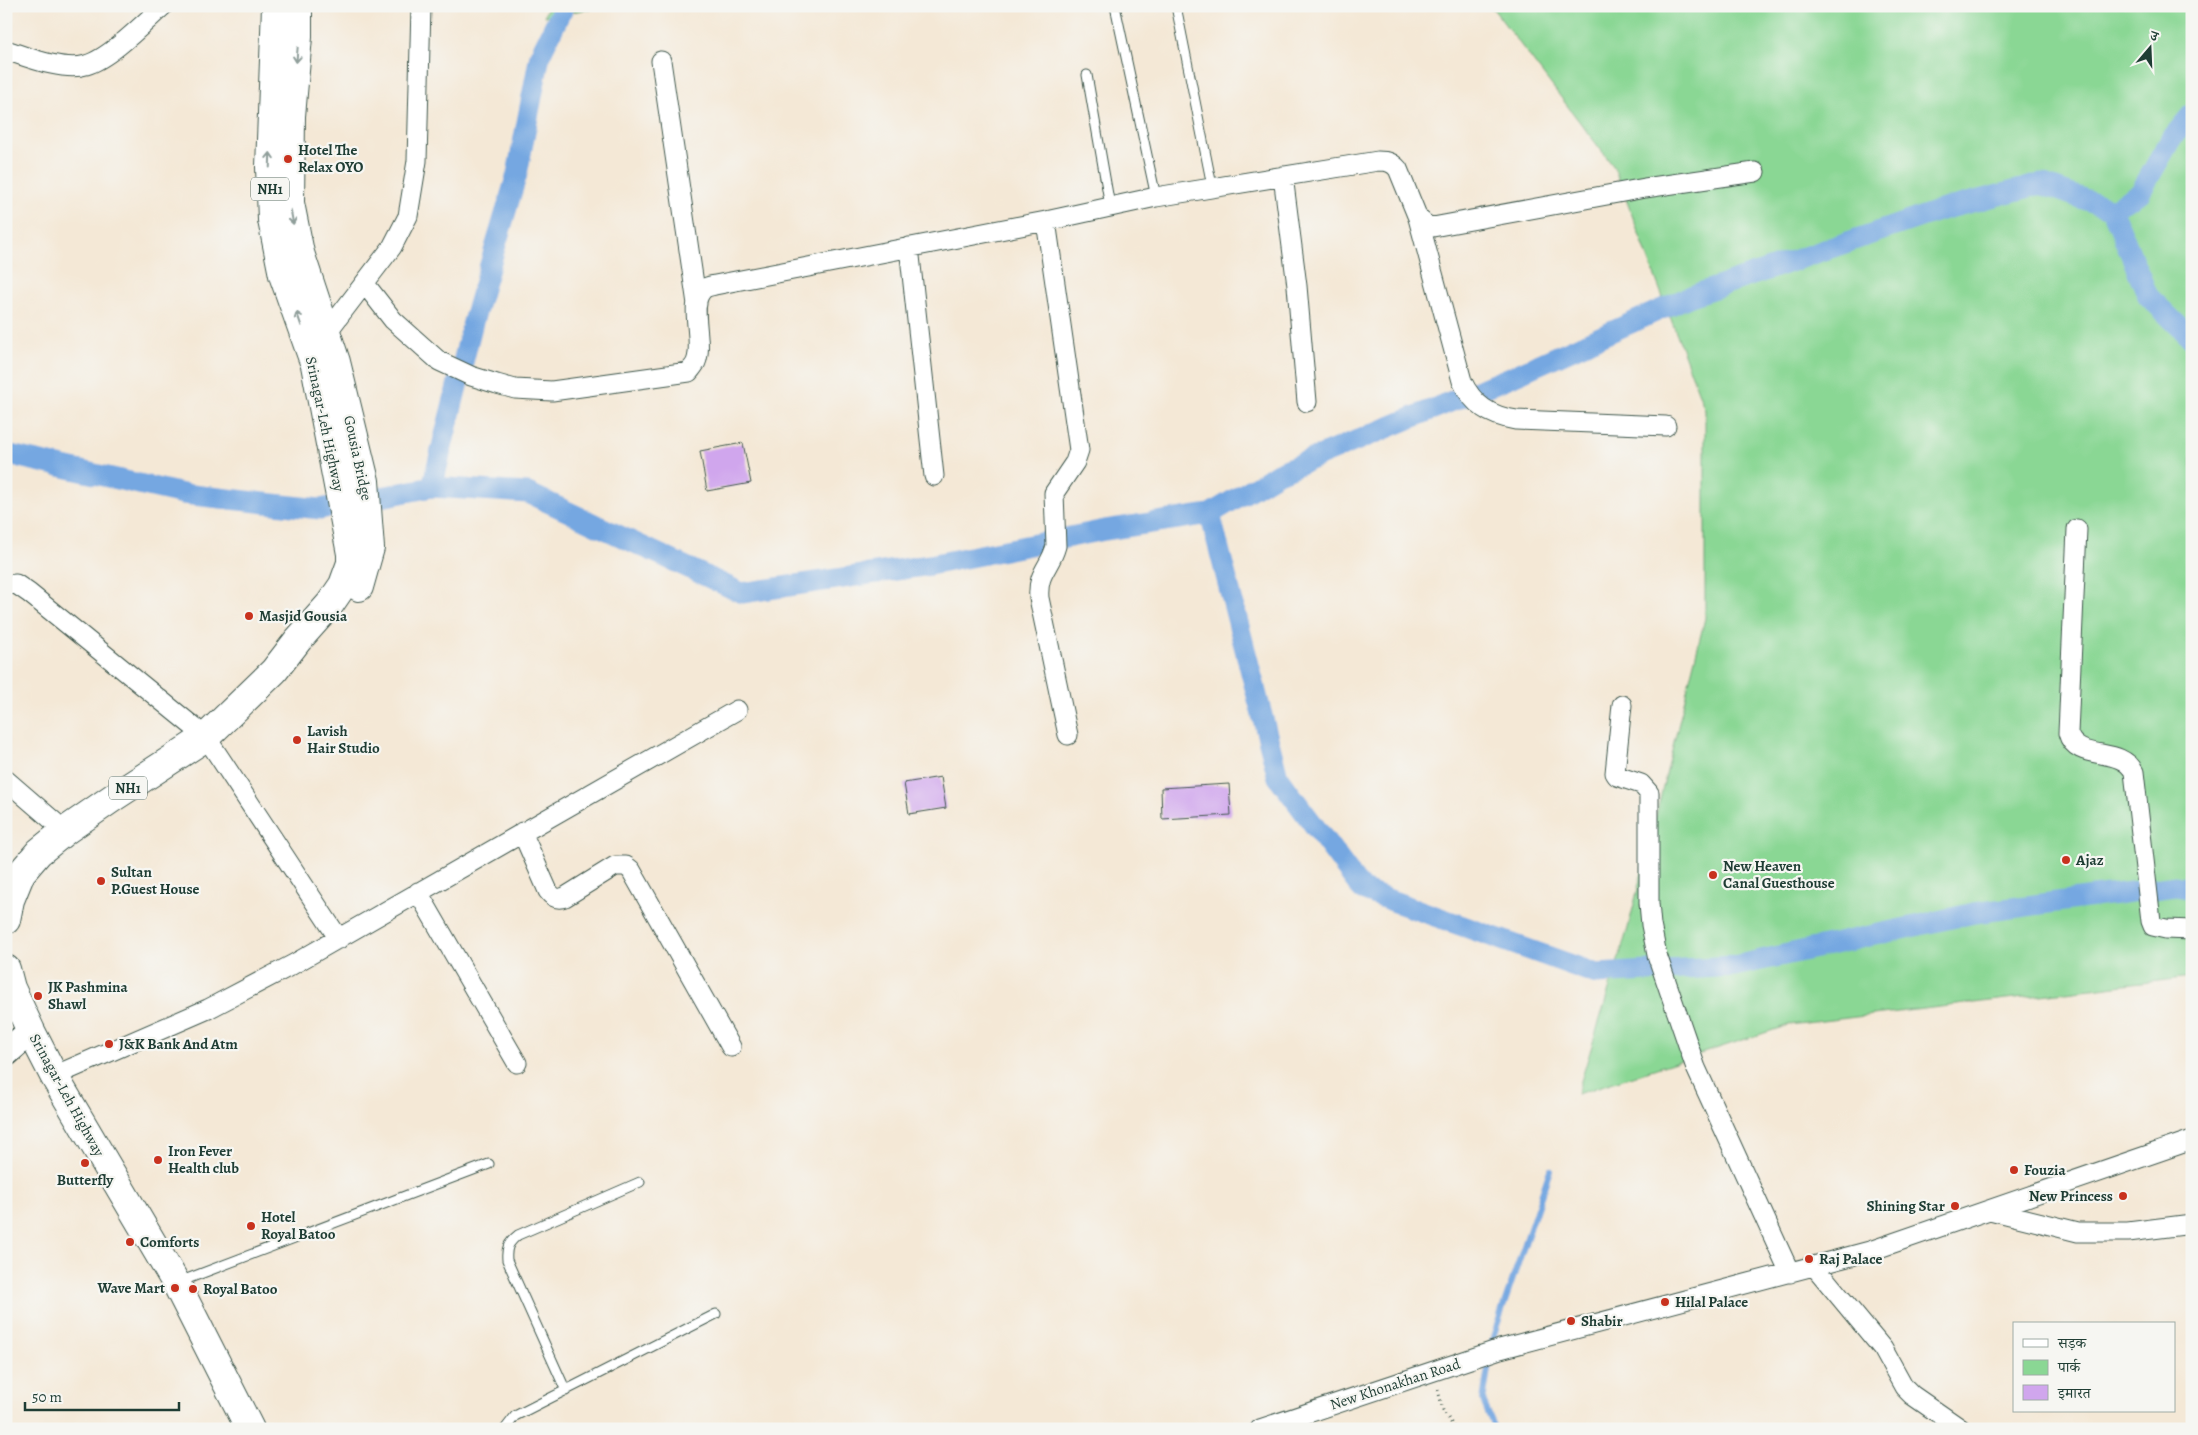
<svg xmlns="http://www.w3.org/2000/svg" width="2198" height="1435" viewBox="0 0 2198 1435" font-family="Alegreya,'Noto Serif Devanagari',serif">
  <rect width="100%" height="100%" fill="#f6f6f2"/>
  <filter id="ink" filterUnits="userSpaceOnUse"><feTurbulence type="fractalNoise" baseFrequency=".02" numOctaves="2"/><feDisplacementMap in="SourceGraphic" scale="10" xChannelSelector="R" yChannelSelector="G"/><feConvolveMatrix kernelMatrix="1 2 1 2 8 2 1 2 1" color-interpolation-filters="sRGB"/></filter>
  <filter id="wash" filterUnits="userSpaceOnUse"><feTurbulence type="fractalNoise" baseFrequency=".0096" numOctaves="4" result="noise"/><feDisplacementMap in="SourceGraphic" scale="20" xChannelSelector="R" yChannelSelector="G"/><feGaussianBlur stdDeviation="1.12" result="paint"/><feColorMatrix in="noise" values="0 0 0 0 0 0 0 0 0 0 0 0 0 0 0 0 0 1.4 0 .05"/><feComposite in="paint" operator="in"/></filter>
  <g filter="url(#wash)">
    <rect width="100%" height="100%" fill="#f4e8d6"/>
    <path fill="#8ad794" stroke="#548a64" d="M548,6H610L544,16Z
      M1491,6H2192V977L1789,1025L1577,1094L1628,928L1705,618V410L1614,167Z"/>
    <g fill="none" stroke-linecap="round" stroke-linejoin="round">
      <path stroke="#75a7e1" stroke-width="6" d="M1495,1429L1483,1401L1493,1337L1550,1170"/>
      <path stroke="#75a7e1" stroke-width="21" d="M2112,209L2148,296L2192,339
        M6,454L183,494L320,509L432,487L528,493L742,593L930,565L1105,530L1210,514L1278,473L1513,376L1691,296L1941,210L2041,184L2112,209L2140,193L2171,139L2192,114
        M432,487L473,322L517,174L540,55L564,6
        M1210,514L1278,777L1362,890L1597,974L1734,966L1974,913L2176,886L2192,889"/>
    </g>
    <g id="blocks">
      <path fill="#d0a6ed" d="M743,443L751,483L707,491L700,451Z
        M941,777L946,808L909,814L904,783Z
        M1229,784L1231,815L1162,819L1161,788Z"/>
    </g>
  </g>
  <g filter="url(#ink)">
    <use href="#blocks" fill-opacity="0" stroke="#3f574c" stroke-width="1"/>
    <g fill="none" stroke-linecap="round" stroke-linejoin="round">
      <defs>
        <path id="lane" d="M1115,6L1156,197
          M1176,6L1212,186
          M1087,75L1110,206
          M179,1282L489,1164
          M566,1391L507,1260C506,1248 508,1243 518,1235L640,1182
          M505,1429L515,1416L716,1314"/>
        <path id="street" d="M6,50C27,57 64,72 86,65C109,59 144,23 163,6
          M661,61L697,304
          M1283,176L1297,286L1307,402
          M1418,218L1426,225L1433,227L1645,188L1755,172
          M1046,221L1079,450L1075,462L1054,493L1056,546C1050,568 1037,572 1039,598L1068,735
          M909,247L934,476
          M365,284L393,320L439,361L471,376L497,384L515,389L552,391L689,372C691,369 695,365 696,362C704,343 689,307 701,292C704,287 710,286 715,285L1046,221L1156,197L1378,161C1387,161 1392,162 1398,169L1418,218L1462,381C1473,405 1490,416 1516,420L1666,426
          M321,340L392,247L408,216L417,161L421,6
          M2077,529L2068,733C2076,763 2121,745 2134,772L2151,921L2153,926L2166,929L2192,930
          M6,585L16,584L29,593L206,737L339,939
          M1622,705L1615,773L1617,776L1641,784L1649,793V903L1651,925L1657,955L1696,1068L1790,1273
          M6,780L65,831
          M522,832L548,891C553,898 557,900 565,897L615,866H626L631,870L731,1047
          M418,892L517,1063
          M54,1076L208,1009L292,965L737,710
          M1990,1210L2078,1232H2128L2192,1224
          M1815,1267L1883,1349L1904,1387L1912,1395L1961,1429
          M1260,1429L1500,1349L1870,1251L2192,1140"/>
        <path id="secondary" d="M6,1053L31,1031"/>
        <path id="highway" d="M298,6V37L291,116L290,203L300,253L336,362L365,481L370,548L359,587
          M6,920L10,900L21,873L39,852L65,831L114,797L206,737L274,671L298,640L330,604L343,585L351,563V554L315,365L283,275L272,220L270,167L276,6
          M6,969L11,988L31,1031L54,1076L176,1283L250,1429"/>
      </defs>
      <use href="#lane" stroke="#3f574c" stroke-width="11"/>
      <use href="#street" stroke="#3f574c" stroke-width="21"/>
      <use href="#secondary" stroke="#3f574c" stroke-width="29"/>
      <use href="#highway" stroke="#3f574c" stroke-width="30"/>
      <path stroke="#3f574c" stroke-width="3" stroke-dasharray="1 4" stroke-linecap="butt" d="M1438,1390L1443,1410L1455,1429"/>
      <use href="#lane" stroke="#fff" stroke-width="9"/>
      <use href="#street" stroke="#fff" stroke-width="19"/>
      <use href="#secondary" stroke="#fff" stroke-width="26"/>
      <use href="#highway" stroke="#fff" stroke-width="28"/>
    </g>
    <defs><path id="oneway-shaft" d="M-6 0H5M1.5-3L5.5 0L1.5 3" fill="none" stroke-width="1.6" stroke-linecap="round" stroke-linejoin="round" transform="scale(1.25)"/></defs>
    <g stroke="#8f9e9a">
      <use href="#oneway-shaft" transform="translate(297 55) rotate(95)"/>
      <use href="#oneway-shaft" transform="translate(270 160) rotate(-88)"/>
      <use href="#oneway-shaft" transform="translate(292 217) rotate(80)"/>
      <use href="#oneway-shaft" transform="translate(299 319) rotate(-109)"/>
    </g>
  </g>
  <g fill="#c8321e" stroke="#f6f6f2" stroke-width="2">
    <circle cx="288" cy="159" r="5"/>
    <circle cx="249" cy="616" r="5"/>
    <circle cx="297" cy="740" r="5"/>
    <circle cx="2066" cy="860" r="5"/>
    <circle cx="1713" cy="875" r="5"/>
    <circle cx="101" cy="881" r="5"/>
    <circle cx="38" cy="996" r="5"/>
    <circle cx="109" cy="1044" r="5"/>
    <circle cx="158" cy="1160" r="5"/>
    <circle cx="85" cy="1163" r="5"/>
    <circle cx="2014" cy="1170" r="5"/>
    <circle cx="2123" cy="1196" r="5"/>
    <circle cx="1955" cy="1206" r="5"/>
    <circle cx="251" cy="1226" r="5"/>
    <circle cx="130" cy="1242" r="5"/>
    <circle cx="1809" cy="1259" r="5"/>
    <circle cx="175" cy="1288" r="5"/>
    <circle cx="193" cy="1289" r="5"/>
    <circle cx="1665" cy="1302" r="5"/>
    <circle cx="1571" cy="1321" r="5"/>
  </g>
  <g text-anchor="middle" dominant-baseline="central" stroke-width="4.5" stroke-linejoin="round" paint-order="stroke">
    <g fill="#f6f6f2" stroke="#60746d" stroke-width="1">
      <rect x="251" y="177.5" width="38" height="23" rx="4"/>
      <rect x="109" y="776.5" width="38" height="23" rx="4"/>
    </g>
    <g font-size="14" font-weight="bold" fill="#1f3d34">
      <text x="270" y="189">NH1</text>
      <text x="128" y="788">NH1</text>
    </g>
    <g font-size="15" font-weight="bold" fill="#1f3d34" stroke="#f6f6f2" text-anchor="start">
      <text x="298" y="150">Hotel The<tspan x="298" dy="17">Relax OYO</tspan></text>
      <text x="259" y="616">Masjid Gousia</text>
      <text x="307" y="731">Lavish<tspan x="307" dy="17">Hair Studio</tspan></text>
      <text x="2076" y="860">Ajaz</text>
      <text x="1723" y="866">New Heaven<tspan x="1723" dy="17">Canal Guesthouse</tspan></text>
      <text x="111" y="872">Sultan<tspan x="111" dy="17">P.Guest House</tspan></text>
      <text x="48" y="987">JK Pashmina<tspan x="48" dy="17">Shawl</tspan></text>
      <text x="119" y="1044">J&amp;K Bank And Atm</text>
      <text x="168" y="1151">Iron Fever<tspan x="168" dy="17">Health club</tspan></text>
      <text x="2024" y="1170">Fouzia</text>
      <text x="85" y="1180" text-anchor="middle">Butterfly</text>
      <text x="2113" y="1196" text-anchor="end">New Princess</text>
      <text x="1945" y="1206" text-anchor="end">Shining Star</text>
      <text x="261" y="1217">Hotel<tspan x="261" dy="17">Royal Batoo</tspan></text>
      <text x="140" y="1242">Comforts</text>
      <text x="1819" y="1259">Raj Palace</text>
      <text x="165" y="1288" text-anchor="end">Wave Mart</text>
      <text x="203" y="1289">Royal Batoo</text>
      <text x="1675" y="1302">Hilal Palace</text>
      <text x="1581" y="1321">Shabir</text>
    </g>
    <g font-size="15" fill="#1f3d34" stroke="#f6f6f2">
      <text transform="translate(325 424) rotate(78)">Srinagar-Leh Highway</text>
      <text transform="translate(358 458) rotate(78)">Gousia Bridge</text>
      <text transform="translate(67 1095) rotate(61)">Srinagar-Leh Highway</text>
      <text transform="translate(1395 1384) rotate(-18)">New Khonakhan Road</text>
    </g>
  </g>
  <rect width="2198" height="1435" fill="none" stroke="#f6f6f2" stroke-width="25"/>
  <rect x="2013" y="1322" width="162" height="90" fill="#f6f6f2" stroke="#a0aca6"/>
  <rect x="2023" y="1339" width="25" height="8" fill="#ffffff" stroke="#a0aca6"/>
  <text x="2058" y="1348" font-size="15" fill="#1f3d34">सड़क</text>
  <rect x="2023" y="1360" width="25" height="15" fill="#8ad794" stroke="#a0aca6"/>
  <text x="2058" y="1372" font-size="15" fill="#1f3d34">पार्क</text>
  <rect x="2023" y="1385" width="25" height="15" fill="#d0a6ed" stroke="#a0aca6"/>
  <text x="2058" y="1398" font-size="15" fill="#1f3d34">इमारत</text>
  <g transform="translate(2150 48) rotate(19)" stroke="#f6f6f2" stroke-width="4" paint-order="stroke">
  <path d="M0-4L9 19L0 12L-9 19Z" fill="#1f3d34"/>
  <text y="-8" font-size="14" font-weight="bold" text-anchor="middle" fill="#1f3d34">उ</text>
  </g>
  <path d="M25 1402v8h154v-8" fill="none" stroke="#1f3d34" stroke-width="2.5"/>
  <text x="32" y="1402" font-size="15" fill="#1f3d34" stroke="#f6f6f2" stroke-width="4" paint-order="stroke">50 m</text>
</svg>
